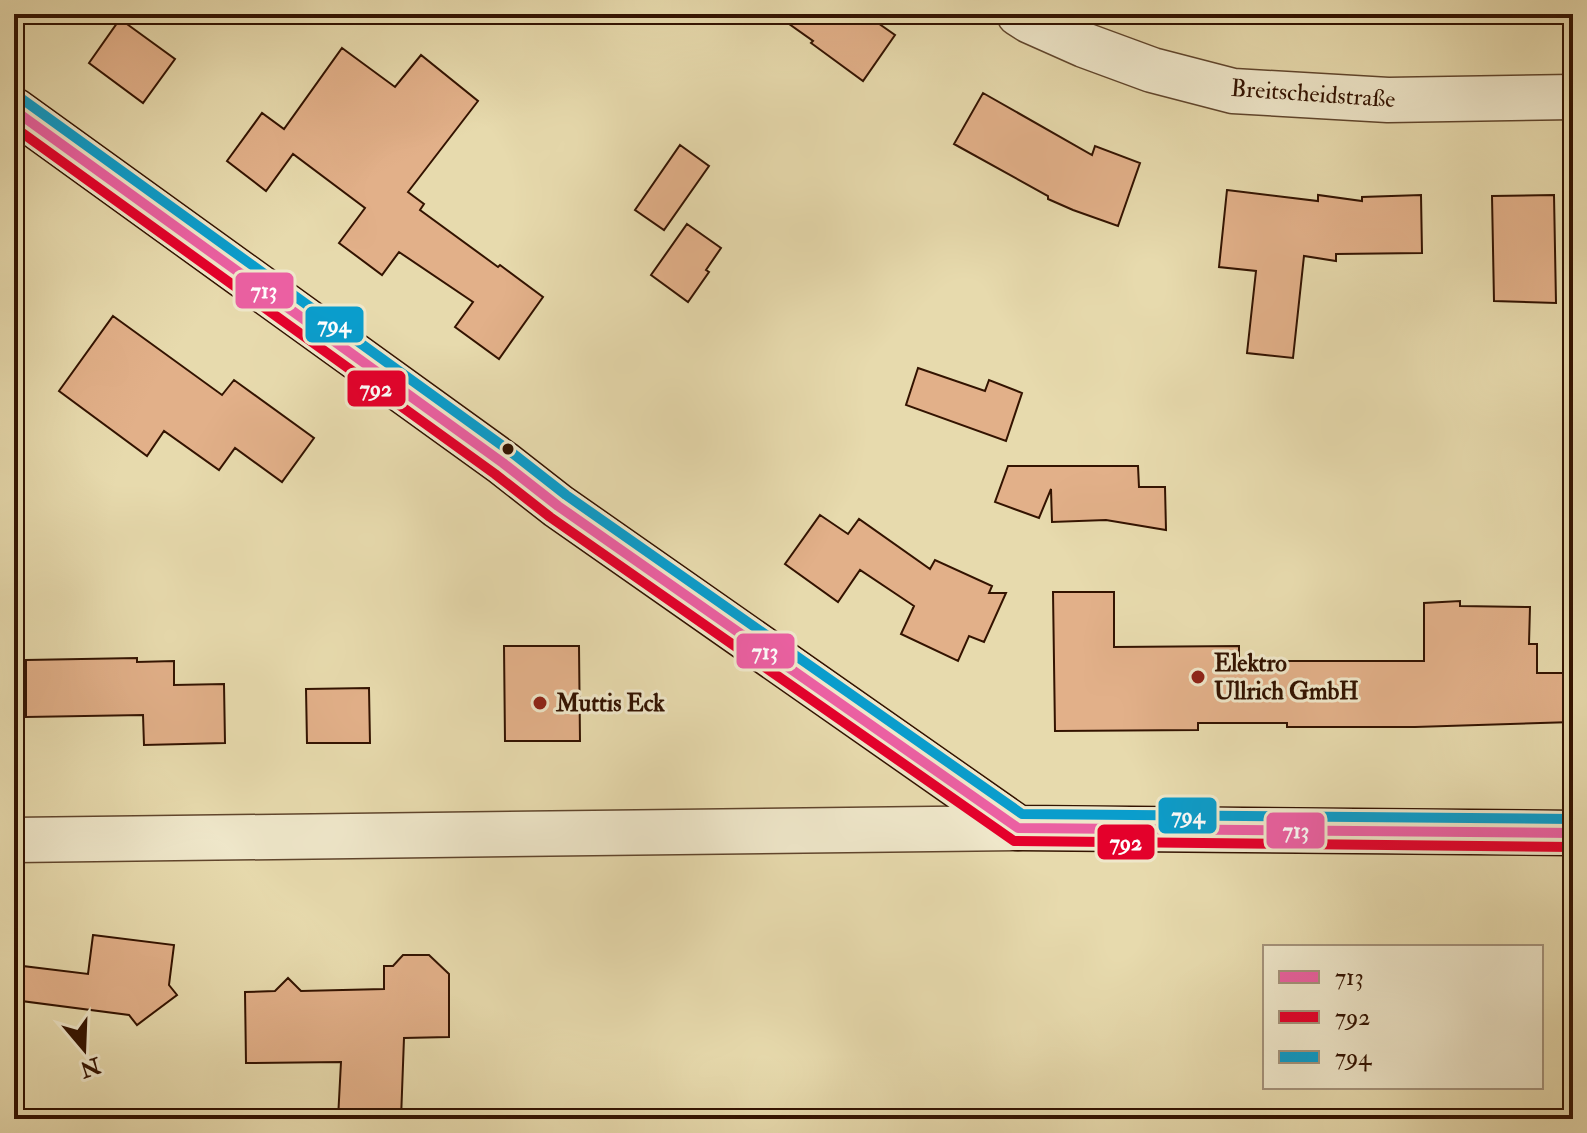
<svg xmlns="http://www.w3.org/2000/svg" width="1587" height="1133" viewBox="0 0 1587 1133" font-family="'IM FELL Double Pica',serif">
  <rect width="100%" height="100%" fill="#e7daad"/>
  <filter id="stains"><feTurbulence type="fractalNoise" baseFrequency=".0025" numOctaves="4"/><feColorMatrix values="0 0 0 0 .2 0 0 0 0 .09 0 0 0 0 .02 0 0 0 .5 -.17"/></filter>
  <radialGradient id="worn" r=".72"><stop offset=".6" stop-color="#630" stop-opacity="0"/><stop offset="1" stop-color="#630" stop-opacity=".3"/></radialGradient>
  <path fill="#e2b089" stroke="#331301" stroke-width="2" d="M775,14H865L895,35L863,81L811,43L813,41Z
    M120,19L175,59L143,103L89,63Z
    M342,48L395,87L421,55L478,101L408,192L424,204L420,210L498,267L500,265L543,297L499,359L455,327L473,302L399,252L382,275L339,243L365,208L293,154L266,191L227,161L262,113L284,129Z
    M983,93L1092,155L1095,146L1140,163L1118,226L1073,210L1048,199V196L954,144Z
    M680,145L709,166L664,230L635,210Z
    M1227,190L1318,201V195L1362,201V197L1421,195L1422,253L1336,254V261L1304,256L1293,358L1247,353L1256,271L1219,267Z
    M1554,195L1556,303L1494,301L1492,196Z
    M687,224L721,248L706,270L709,272L688,302L651,275Z
    M113,316L222,395L234,380L314,438L282,482L235,448L219,470L164,431L147,456L59,391Z
    M918,368L985,391L989,380L1022,393L1006,441L906,405Z
    M1008,466H1138L1139,487H1165L1166,530L1106,520L1052,522L1051,489L1039,518L995,502Z
    M820,515L848,534L859,519L930,569L935,560L992,586L989,593H1006L984,642L969,636L958,661L901,634L914,606L860,570L838,602L785,564Z
    M1053,592H1114V647L1239,646V661H1424V603L1460,601V606L1530,607L1529,644H1537V673H1573V722L1415,727H1287V723H1198V730L1055,731Z
    M504,646H579L580,741H505Z
    M137,658V662L174,661V685L224,684L225,743L144,745L143,715L26,717V660Z
    M369,688L370,743H307L306,689Z
    M93,935L174,945L169,985L177,995L137,1025L129,1015L14,1000V965L88,974Z
    M403,955H429L449,974V1037L404,1038L401,1119H338L341,1062L246,1063L245,992L275,991L288,978L301,991L384,989V966H393Z"/>
  <g fill="none" stroke-linecap="round" stroke-linejoin="round">
    <defs>
      <path id="street" d="M1019,14L1030,21L1084,45L1152,70L1233,91L1388,100L1573,97
        M14,840L1018,828"/>
      <path id="secondary" d="M14,110L503,463L558,506L1018,828L1573,833"/>
    </defs>
    <use href="#street" stroke="#60452c" stroke-width="47"/>
    <use href="#secondary" stroke="#331301" stroke-width="47"/>
    <use href="#street" stroke="#efe7ca" stroke-width="44"/>
    <use href="#secondary" stroke="#efe7ca" stroke-width="44"/>
    <defs>
      <path id="bus-1" d="M14,110L503,463L558,506L1018,828
        M1018,828L1573,833"/>
      <path id="bus-2" d="M14,127L495,474L550,517L1014,841L1573,847"/>
      <path id="bus-3" d="M22,99L511,452L566,495L1022,814L1573,819"/>
    </defs>
    <use href="#bus-1" stroke="#efe7ca" stroke-width="16"/>
    <use href="#bus-2" stroke="#efe7ca" stroke-width="16"/>
    <use href="#bus-3" stroke="#efe7ca" stroke-width="16"/>
    <use href="#bus-1" stroke="#eb60a2" stroke-width="10"/>
    <use href="#bus-2" stroke="#e4002b" stroke-width="10"/>
    <use href="#bus-3" stroke="#0a9dcc" stroke-width="10"/>
  </g>
  <circle fill="#331301" stroke="#efe7ca" stroke-width="3" cx="508" cy="449" r="7"/>
  <g fill="#8f2418" stroke="#efe7ca" stroke-width="3">
    <circle cx="1198" cy="677" r="8"/>
    <circle cx="540" cy="703" r="8"/>
  </g>
  <g text-anchor="middle" dominant-baseline="central" stroke-width="6" stroke-linejoin="round" paint-order="stroke">
    <g font-size="24" fill="#331301" stroke="#efe7ca">
      <text transform="translate(1313 94) rotate(4)">Breitscheidstraße</text>
    </g>
    <g font-size="24" font-weight="bold" fill="#331301" stroke="#efe7ca" text-anchor="start">
      <text x="1214" y="663">Elektro<tspan x="1214" dy="28">Ullrich GmbH</tspan></text>
      <text x="556" y="703">Muttis Eck</text>
    </g>
  </g>
  <g stroke="#efe7ca" stroke-width="3">
    <rect x="234" y="271" width="61" height="39" rx="8" fill="#eb60a2"/>
    <rect x="304" y="305" width="61" height="39" rx="8" fill="#0a9dcc"/>
    <rect x="346" y="369" width="61" height="39" rx="8" fill="#e4002b"/>
    <rect x="735" y="632" width="61" height="38" rx="8" fill="#eb60a2"/>
    <rect x="1157" y="796" width="61" height="39" rx="8" fill="#0a9dcc"/>
    <rect x="1265" y="811" width="61" height="39" rx="8" fill="#eb60a2"/>
    <rect x="1096" y="823" width="60" height="38" rx="8" fill="#e4002b"/>
  </g>
  <g font-size="22" text-anchor="middle" font-weight="bold" fill="#fff">
    <text x="264" y="298">713</text>
    <text x="334" y="332">794</text>
    <text x="376" y="396">792</text>
    <text x="765" y="659">713</text>
    <text x="1188" y="823">794</text>
    <text x="1296" y="838">713</text>
    <text x="1126" y="850">792</text>
  </g>
  <rect width="1587" height="1133" fill="none" stroke="#e7daad" stroke-width="48"/>
  <rect x="16" y="16" width="1555" height="1101" fill="none" stroke="#331301" stroke-width="4"/>
  <rect x="24" y="24" width="1539" height="1085" fill="none" stroke="#331301" stroke-width="2"/>
  <rect x="1263" y="945" width="280" height="144" fill="#efe7ca" stroke="#a4927a" stroke-width="2"/>
  <rect x="1279" y="971" width="40" height="12" fill="#eb60a2" stroke="#a4927a" stroke-width="2"/>
  <text x="1335" y="985" font-size="24" fill="#331301">713</text>
  <rect x="1279" y="1011" width="40" height="12" fill="#e4002b" stroke="#a4927a" stroke-width="2"/>
  <text x="1335" y="1025" font-size="24" fill="#331301">792</text>
  <rect x="1279" y="1051" width="40" height="12" fill="#0a9dcc" stroke="#a4927a" stroke-width="2"/>
  <text x="1335" y="1065" font-size="24" fill="#331301">794</text>
  <g transform="translate(84 1049) rotate(161)" stroke="#efe7ca" stroke-width="6" paint-order="stroke">
  <path d="M0-6L14 30L0 20L-14 30Z" fill="#331301"/>
  <text y="-12" font-size="22" font-weight="bold" text-anchor="middle" fill="#331301">N</text>
  </g>
  <rect width="100%" height="100%" filter="url(#stains)"/>
  <rect width="100%" height="100%" fill="url(#worn)"/>
</svg>
